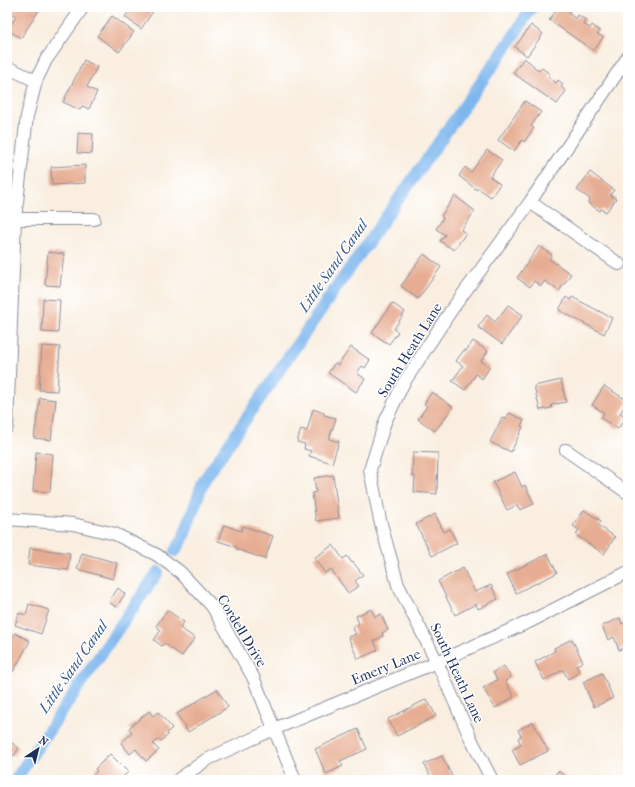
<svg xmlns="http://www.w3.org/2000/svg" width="635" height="787" viewBox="0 0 635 787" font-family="'IM FELL French Canon',serif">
  <rect width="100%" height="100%" fill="#fff"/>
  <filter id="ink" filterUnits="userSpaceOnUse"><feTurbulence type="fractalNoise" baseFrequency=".025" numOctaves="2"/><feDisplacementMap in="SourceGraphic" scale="8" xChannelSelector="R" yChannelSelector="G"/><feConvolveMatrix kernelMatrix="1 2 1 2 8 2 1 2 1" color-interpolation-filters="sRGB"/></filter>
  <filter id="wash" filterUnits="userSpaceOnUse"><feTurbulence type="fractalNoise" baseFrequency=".012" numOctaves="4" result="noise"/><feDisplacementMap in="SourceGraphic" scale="16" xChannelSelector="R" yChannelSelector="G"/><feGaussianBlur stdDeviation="0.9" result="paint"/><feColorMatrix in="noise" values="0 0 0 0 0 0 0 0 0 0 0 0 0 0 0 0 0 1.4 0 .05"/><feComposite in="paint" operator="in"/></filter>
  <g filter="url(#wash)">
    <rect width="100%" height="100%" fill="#f9eedf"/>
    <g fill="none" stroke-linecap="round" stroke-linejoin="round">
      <path stroke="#7eb7ee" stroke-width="12" d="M175,551L182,541L204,480L340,282L513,37L532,7
        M15,780L120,626L158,572"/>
    </g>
    <g id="blocks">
      <path fill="#e7ad92" d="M12,7H41L21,38L8,30L16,16L9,12Z
        M132,7H156L141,29L125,17Z
        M559,7H563L570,12L569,14L576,19L578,15L586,20L583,24L590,28L592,25L600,31L597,34L603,37L594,51L549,20Z
        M112,16L134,32L119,52L97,36Z
        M531,25L543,34L527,56L515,47Z
        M524,58L533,65V66L539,71L542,68L550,74L548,77L556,83L558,80L563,84L561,87L566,91L557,104L513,73Z
        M84,60L97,67L87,87L97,92L89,109L82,106L80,110L63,102Z
        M525,101L541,112L531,126L534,128L524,142L522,140L514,151L498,140Z
        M78,133L93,134L92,154L77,153Z
        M487,150L502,160L490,177L500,184L491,197L478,188L477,190L459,176L465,167L471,172Z
        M85,165V183L52,185L51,167Z
        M590,172L614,190L610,195L616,199L606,212L601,209L600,211L588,203L590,199L577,190Z
        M455,196L475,211L461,230L466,233L454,250L440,241L445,235L436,229L443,218L441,216Z
        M539,246L552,255L549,259L571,274L559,291L545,281L541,286L534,281L530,287L517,278Z
        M48,252L64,254L60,286L45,285Z
        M424,254L441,267L418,299L401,286Z
        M566,297L570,300L572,297L612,318L604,334L559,310Z
        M43,299L60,300L58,333L42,332Z
        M392,303L405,312L394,329L398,332L389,344L372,333Z
        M508,305L523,315L502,344L478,327L487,315L495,322Z
        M473,341L488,351L481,361L490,367L482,379L476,374L465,390L452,381L463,366L456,361L464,350L466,351Z
        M42,346L60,347L57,391L39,390Z
        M351,347L370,360L365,368L362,366L357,373L365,379L356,392L328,373L335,363L338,365Z
        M561,380L566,402L551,405L552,408L540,410L534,386Z
        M604,386L628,401L620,413L626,416L618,429L601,418L604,413L592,405Z
        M432,392L453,407L435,431L418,419L427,406L424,404Z
        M40,398L56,400L51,440L34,438Z
        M313,409L324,413V415L336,418L329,439L339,442L332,463L309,456L311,451L304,449L305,444L297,442L301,429L307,431Z
        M509,413L524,420L521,426L523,427L511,452L490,442L502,418L506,419Z
        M36,452L53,454L50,492L33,491Z
        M413,452L438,453L437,494L414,492L415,476H412Z
        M515,472L522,487L525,485L534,504L520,510L517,505L507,510L493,482Z
        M333,475L339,518L316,521L312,493L316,492L314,478Z
        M584,510L601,521L598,525L615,537L604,554L576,535L579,530L573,526Z
        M435,514L444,532L450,529L457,543L432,556L416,524Z
        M224,525L241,531L243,526L273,536L265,559L236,549L237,547L218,541Z
        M333,545L343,559L347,556L352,563L353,562L363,575L355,581L359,586L348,593L331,569L325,573L314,558Z
        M30,548L70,553L68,570L28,565Z
        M82,553L117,563L113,579L77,569Z
        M548,554L557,573L516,593L507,574Z
        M463,568L475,592L491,585L498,599L478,609L476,604L455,615L438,581Z
        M118,588L125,594L116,607L109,602Z
        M29,604L49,610L41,634L15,625L19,613L26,615Z
        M371,609L375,617L381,614L388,630L382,633L383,636L374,641L378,650L358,659L348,637L356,634L352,627L359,624L356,616Z
        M167,610L184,622L180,628L195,638L182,656L164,643L162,646L154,640L161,630L156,626Z
        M620,618L622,624L628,621V646L619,650L614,637L608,640L602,626Z
        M15,633L30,641L13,672L7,669V648Z
        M572,639L583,662L576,665L580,673L568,679L563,670L544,680L535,662L555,651L554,648Z
        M504,666L511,677L505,681L514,697L495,708L483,688L497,680L493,672Z
        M602,673L613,698L594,707L583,682Z
        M7,679L12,681L7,692Z
        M217,689L228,707L188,732L177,714Z
        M427,699L436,716L397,736L388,719Z
        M149,711L153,716L158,712L172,728L167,733L168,735L161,741L159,739L153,744L159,750L146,761L136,749L130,754L121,743L132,733L129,728Z
        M533,722L548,751L520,765L512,750L521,745L518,738L521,736L518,730Z
        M358,729L367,749L340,761L343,766L326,774L315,749Z
        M8,740L19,748L14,756L7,751Z
        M110,754L128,772L120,780H88L97,771L95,769Z
        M442,756L454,780H432L424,764Z
        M558,771L570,780H551Z"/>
    </g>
  </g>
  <g filter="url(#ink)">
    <use href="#blocks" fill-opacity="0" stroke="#8a8e9e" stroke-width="1"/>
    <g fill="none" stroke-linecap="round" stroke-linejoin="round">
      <defs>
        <path id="minor" d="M7,67L36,81
          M530,202L619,264
          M8,219H94
          M7,427L15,219L27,116L36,81L46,60L83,7
          M566,450L628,493
          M7,519L73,524L115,534L157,555L180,572L212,606L253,677L295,780
          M178,780L206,760L274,729L437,662L531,621L628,572
          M492,780L471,739L437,662L398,585L380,520L370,470L385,422L403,384L450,312L530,202L628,57"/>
      </defs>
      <use href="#minor" stroke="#8a8e9e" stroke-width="14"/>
      <use href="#minor" stroke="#fff" stroke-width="12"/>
    </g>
  </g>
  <g text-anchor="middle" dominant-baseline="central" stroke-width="3" stroke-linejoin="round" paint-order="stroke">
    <g font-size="14" fill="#1b2f5e" stroke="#fff">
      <text transform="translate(410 350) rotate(-58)">South Heath Lane</text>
      <text transform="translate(242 631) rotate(59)">Cordell Drive</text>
      <text transform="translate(386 667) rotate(-22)">Emery Lane</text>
      <text transform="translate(457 673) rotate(65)">South Heath Lane</text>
    </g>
    <g font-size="15" font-style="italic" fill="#395889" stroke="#fff">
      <text transform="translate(333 266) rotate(-55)">Little Sand Canal</text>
      <text transform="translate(73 667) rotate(-55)">Little Sand Canal</text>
    </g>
  </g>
  <rect width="635" height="787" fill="none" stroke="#fff" stroke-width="24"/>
  <g transform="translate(38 749) rotate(35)" stroke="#ffffff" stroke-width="3" paint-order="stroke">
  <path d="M0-3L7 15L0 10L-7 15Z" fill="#1b2f5e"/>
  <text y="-6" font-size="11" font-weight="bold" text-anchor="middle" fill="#1b2f5e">N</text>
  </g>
</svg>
